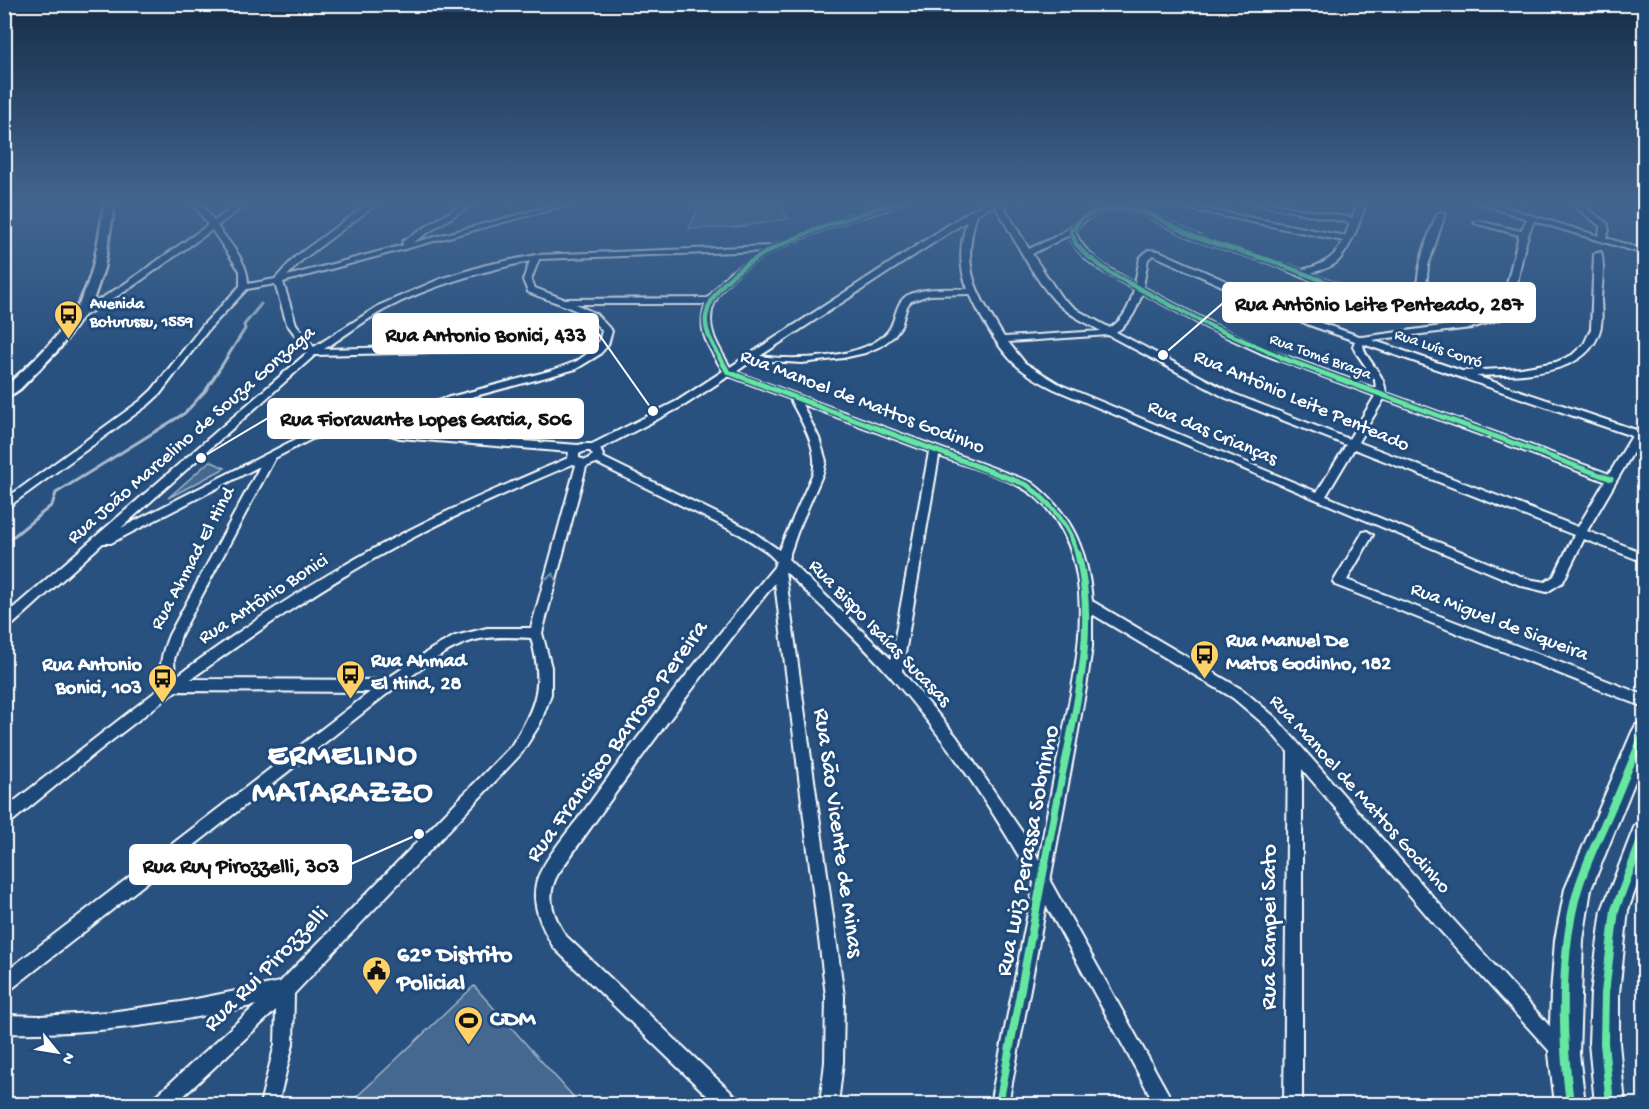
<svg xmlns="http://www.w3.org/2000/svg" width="1649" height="1109" viewBox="0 0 1649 1109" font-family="'Gochi Hand',sans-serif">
  <rect width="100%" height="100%" fill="#28517f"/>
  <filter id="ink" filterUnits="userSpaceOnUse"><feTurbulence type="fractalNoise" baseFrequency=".0167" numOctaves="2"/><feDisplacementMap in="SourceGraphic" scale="12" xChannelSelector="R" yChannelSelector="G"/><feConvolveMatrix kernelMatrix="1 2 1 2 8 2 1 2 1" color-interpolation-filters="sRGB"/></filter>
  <g filter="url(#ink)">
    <path fill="#446890" stroke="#a2b4c8" stroke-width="1.5" d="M701,202H778L788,219L738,227L689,229Z
      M210,461L225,468L168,498Z
      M474,986L580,1104H349Z"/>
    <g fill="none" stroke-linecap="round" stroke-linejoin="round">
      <path stroke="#aabbcd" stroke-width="3" d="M4,544L52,505L56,493L185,413L206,390L245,329L244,325L261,304"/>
      <defs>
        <path id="street" d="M192,202H200L214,221L241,202H250L217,226C230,244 248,261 248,284L275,279L295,257L370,202H379L301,261L287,276L404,245L402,243L403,241L466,202H475L412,243L566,202H578L283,282L296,324L314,347L380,305L440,279L486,265L536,255L772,246L846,216L892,202H903C890,211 867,215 851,220C810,234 711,267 711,320C711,337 722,353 730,367L970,211L989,202H1001L1029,249C1041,243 1055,238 1066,230C1078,223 1080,214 1096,209C1143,196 1169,226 1209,240C1240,251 1271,257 1302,270C1321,265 1334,260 1343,241L1155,202H1170L1345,236L1350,223L1247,202H1263L1352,218L1358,204L1354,202H1365C1363,217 1349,252 1336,263C1328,269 1318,271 1309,273L1349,288L1417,297C1416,268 1426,241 1437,214L1441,212L1445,214L1428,266L1425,298L1503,300L1519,235L1474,223L1478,221L1521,231L1527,219L1476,202H1488L1599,236L1600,226L1569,202H1578L1607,223L1609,230L1606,238L1644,250V254L1534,221C1519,251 1520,288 1507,317L1471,328L1372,340L1462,371L1521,368L1556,362L1572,355L1584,344L1591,329L1594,254L1601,252C1605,266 1602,284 1601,298C1601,308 1603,320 1600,330C1586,379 1516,374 1476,376L1636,430L1640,425L1644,424V439H1641L1587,531L1644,553V562L1584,539L1563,582L1547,592L1522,586L1054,389C1040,382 1026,374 1015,364C997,347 980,316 970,294L929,295L911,301L907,306L901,326L893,337L881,346L865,353L843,358L802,363L753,360L736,372L1031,482C1072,513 1088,551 1092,601L1243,690L1276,718L1448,914L1565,1043L1568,1049L1565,1055L1559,1058L1553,1055L1436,926L1302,769V1104H1284L1288,752L1266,726L1233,698L1092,614V647L1086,688L1050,881L1174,1104H1155L1046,905L1008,1104H990L1034,883C994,810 946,740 891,677C859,640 820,606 785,571L844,996L843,1062L838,1104H820L825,1062L826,996L775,583C699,678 627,775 558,874C545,896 553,916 566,936L736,1097L738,1104H716L554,948C542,928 530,904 537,880C544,859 572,827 586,808C645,725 709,646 774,567L776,561L766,551L741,535L596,463L586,467L542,633L551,667V694L540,724L521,754L294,994L293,1044L278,1104H260L275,1044L276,1010L175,1104H153L155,1097L256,1005C173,1024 90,1035 4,1033V1015L40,1016L110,1012L181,1002L280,982L511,746C537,706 544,684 531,638C514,637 497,636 480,639C447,645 419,672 392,690L10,990L4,992V973L370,692L176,691L97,752L9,824L4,826V809L164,685C158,667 162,652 169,635L260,466L111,543H103L9,628L4,629V616L308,352L287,324L275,284L247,289L209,329L160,394L148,405L4,510V500L140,401L152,390L203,325L240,286V271L212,230L129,289L77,320H71L69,318L123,285L208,225ZM995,205C1013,236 1030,273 1054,300C1067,314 1085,322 1101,331L1004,337C976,291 960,269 977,214ZM1115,211L1140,213L1195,240L1269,263L1328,288L1349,294L1408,302L1502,306L1500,313L1471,322L1362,337L1315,321L1159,251L1148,250L1140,258L1135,283C1111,270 1085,257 1075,231C1085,217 1098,213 1115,211ZM967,221C960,243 958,266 968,289C949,289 926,287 908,295C894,303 897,320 888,331C866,359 793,361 760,356ZM1069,235C1079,262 1110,276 1134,289C1130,306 1124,319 1110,328L1079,311L1061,297L1032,254ZM764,251L728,274L708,298L564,299L535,288L531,280L539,259ZM1153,255L1309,325L1355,341L1353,346L1355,351L1375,380L1376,389L1269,350L1213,324L1143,287L1148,259ZM530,261L523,280L528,292C553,303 585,308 602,331L599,342L324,349C345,336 365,320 386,309C431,285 481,272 530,261ZM1142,293L1207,328L1263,354L1375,396L1349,439L1234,394L1116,332C1131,322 1137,310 1142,293ZM576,304H706C696,332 709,347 723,371L677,401L592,444H583L578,445L401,432L382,426L379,422L576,369L599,355L608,345L612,331L596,314ZM1108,335L1226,398L1346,445L1317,492L1061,385L1025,363L1008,342ZM1363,344L1632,436L1609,474L1386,393C1384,370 1364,360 1363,344ZM595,348L577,361L553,370L304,435L121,528L315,355ZM729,376L790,399C801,421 819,448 813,473L779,550L749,529L602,457L603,455L600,449L685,405ZM1384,399L1605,481L1578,527L1358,442ZM802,404L929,452L891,659L788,559L797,533L823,473L826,461L819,438ZM370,424L374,430L400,438L569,452L568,458C508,484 448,509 390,540C315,579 244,627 175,677L174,660L181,635L275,458L312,439ZM1354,449L1574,535L1554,576L1545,582L1528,579L1326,496ZM585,451H590L593,455L586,460L579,458V454ZM939,456C968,467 1017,479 1039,500C1105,563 1075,674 1059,752C1052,788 1045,824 1039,860L1029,842L956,736L902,671ZM573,464L576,465L531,628H487L455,636L433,648L385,680L191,679C258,631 326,584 399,545C455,515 514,489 573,464Z
          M1367,531L1373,535L1347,580L1644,695V707L1335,585L1333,582L1335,579L1363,532Z"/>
        <path id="secondary" d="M105,202H115L104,268L92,303L59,349L20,389L4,400V388C35,360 71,328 86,288C97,261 99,231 105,202Z"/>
        <path id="primary" d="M1644,722V759L1591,889L1583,940L1579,1054L1585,1104H1555L1549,1054L1551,994L1555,940L1565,889L1632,732L1636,725Z
          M1644,821V866L1628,910L1619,993V1043L1625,1104H1595L1589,1043L1591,993L1602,910L1635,825Z"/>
      </defs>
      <use href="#street" stroke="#fff" stroke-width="4"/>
      <use href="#secondary" stroke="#fff" stroke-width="5"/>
      <use href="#primary" stroke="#fff" stroke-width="4"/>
      <use href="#street" fill="#1f4a7a" fill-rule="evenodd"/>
      <use href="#secondary" fill="#1f4a7a" fill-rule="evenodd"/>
      <use href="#primary" fill="#1f4a7a" fill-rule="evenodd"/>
      <defs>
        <path id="cycleway-far3" d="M721,359C714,347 704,331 706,317C716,254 846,219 899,202
          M1286,359L1210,326L1110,273L1085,254L1076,244L1071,231L1082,218L1098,211L1132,209L1151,215L1197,238L1272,261L1349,291L1408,299L1508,303"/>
        <path id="cycleway-far2" d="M720,358L728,372L1027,485C1052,504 1069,525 1078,556
          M1282,358L1611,479"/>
        <path id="cycleway-far1" d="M1057,802C1072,720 1099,637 1078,554
          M1615,802L1644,732"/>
        <path id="cycleway" d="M999,1104L1057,800
          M1570,1104C1562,1039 1559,953 1578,889C1587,859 1603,829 1615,800
          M1610,1104L1604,1043L1605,993L1615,910L1644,833"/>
      </defs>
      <use href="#cycleway-far3" stroke="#1f4a7a" stroke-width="8"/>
      <use href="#cycleway-far2" stroke="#1f4a7a" stroke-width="8"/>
      <use href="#cycleway-far1" stroke="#1f4a7a" stroke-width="10"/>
      <use href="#cycleway" stroke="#1f4a7a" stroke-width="12"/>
      <use href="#cycleway-far3" stroke="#66e7a1" stroke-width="4.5"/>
      <use href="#cycleway-far2" stroke="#66e7a1" stroke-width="5"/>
      <use href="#cycleway-far1" stroke="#66e7a1" stroke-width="7"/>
      <use href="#cycleway" stroke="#66e7a1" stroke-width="8"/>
    </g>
    <defs><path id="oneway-chevron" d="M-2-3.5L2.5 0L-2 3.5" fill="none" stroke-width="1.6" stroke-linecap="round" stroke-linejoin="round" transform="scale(1.5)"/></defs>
    <use stroke="#7992af" href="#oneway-chevron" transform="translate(552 577) rotate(-75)"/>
  </g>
  <linearGradient id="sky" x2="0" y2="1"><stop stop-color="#162d46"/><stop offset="0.57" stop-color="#426590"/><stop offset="1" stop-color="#426590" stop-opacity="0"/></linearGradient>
  <rect width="1649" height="357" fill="url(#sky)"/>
  <defs>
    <symbol id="bus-pin" viewBox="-11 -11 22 30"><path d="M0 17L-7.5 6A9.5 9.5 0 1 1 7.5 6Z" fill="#ffd166" stroke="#1f4a7a"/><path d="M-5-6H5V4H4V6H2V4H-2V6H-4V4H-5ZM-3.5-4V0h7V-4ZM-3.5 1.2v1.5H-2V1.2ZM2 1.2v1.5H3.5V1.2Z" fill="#111"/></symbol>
    <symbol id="civic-pin" viewBox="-11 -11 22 30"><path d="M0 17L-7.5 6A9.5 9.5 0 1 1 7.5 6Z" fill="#ffd166" stroke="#1f4a7a"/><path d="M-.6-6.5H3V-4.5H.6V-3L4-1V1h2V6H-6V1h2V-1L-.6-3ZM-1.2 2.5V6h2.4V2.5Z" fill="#111"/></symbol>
    <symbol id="stadium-pin" viewBox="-11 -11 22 30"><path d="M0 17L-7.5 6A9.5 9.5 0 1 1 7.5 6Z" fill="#ffd166" stroke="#1f4a7a"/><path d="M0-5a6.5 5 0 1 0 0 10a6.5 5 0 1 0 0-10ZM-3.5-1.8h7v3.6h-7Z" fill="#111"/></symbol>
  </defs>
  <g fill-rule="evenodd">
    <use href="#bus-pin" x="52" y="298" width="33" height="45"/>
    <use href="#bus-pin" x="1188" y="638" width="33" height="45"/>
    <use href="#bus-pin" x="334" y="658" width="33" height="45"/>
    <use href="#bus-pin" x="146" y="662" width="33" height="45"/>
    <use href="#civic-pin" x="360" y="954" width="33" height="45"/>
    <use href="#stadium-pin" x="452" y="1004" width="33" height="45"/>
  </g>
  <g text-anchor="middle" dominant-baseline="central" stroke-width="6" stroke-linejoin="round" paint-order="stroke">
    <g font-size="16" font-weight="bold" fill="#fff" stroke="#1f4a7a" text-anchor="start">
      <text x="90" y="305">Avenida<tspan x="90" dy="18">Boturussu, 1559</tspan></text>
    </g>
    <g font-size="16" fill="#fff" stroke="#1f4a7a">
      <text transform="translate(1438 350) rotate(19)">Rua Luís Corró</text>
      <text transform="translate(1320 358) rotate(20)">Rua Tomé Braga</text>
    </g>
    <g font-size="20" fill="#fff" stroke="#1f4a7a">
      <text transform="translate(1301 402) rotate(23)">Rua Antônio Leite Penteado</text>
      <text transform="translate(862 403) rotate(21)">Rua Manoel de Mattos Godinho</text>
      <text transform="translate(1212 434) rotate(23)">Rua das Crianças</text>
      <text transform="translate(192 436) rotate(-41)">Rua João Marcelino de Souza Gonzaga</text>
      <text transform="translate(194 559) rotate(-62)">Rua Ahmad El Hind</text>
      <text transform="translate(264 600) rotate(-33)">Rua Antônio Bonici</text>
      <text transform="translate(1499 623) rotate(21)">Rua Miguel de Siqueira</text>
      <text transform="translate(879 634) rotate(46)">Rua Bispo Isaías Sucasas</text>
      <text transform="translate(1359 795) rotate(48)">Rua Manoel de Mattos Godinho</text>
    </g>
    <g font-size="20" font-weight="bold" fill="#fff" stroke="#1f4a7a" text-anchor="start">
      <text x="1226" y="642">Rua Manuel De<tspan x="1226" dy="23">Matos Godinho, 182</tspan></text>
      <text x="371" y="662">Rua Ahmad<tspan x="371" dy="23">El Hind, 28</tspan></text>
      <text x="142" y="666" text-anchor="end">Rua Antonio<tspan x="142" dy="23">Bonici, 103</tspan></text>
    </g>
    <g font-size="24" fill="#fff" stroke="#1f4a7a">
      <text transform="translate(618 742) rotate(-54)">Rua Francisco Barroso Pereira</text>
      <text transform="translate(837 833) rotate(82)">Rua São Vicente de Minas</text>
      <text transform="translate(1029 851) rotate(-79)">Rua Luiz Perassa Sobrinho</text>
      <text transform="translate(1270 927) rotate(-90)">Rua Sampei Sato</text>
      <text transform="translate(267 970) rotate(-45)">Rua Rui Pirozzelli</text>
    </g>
    <g font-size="24" font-weight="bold" fill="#fff" stroke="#1f4a7a" text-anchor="start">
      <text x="397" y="956">62º Distrito<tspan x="397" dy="28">Policial</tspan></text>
      <text x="490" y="1020">CDM</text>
    </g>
    <g font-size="32" font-weight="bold" letter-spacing="1.5" fill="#fff" stroke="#1f4a7a">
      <text x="343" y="757">ERMELINO<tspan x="343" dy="37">MATARAZZO</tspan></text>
    </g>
  </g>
  <path fill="none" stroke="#fff" stroke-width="2" d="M1163 355L1223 303M653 411L598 333M201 458L268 418M419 834L351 864"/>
  <g fill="#fff" stroke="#1f4a7a" stroke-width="2">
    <circle cx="1163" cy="355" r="6"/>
    <circle cx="653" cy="411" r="6"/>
    <circle cx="201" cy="458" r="6"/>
    <circle cx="419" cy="834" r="6"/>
  </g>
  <g fill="#fff" stroke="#fff" stroke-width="2">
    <rect x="1223" y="283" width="312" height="39" rx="6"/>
    <rect x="373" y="314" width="225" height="39" rx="6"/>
    <rect x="268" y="399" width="315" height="39" rx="6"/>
    <rect x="130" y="845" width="221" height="39" rx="6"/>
  </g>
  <g font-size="21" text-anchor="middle" font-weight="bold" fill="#111">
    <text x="1379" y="310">Rua Antônio Leite Penteado, 287</text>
    <text x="486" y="341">Rua Antonio Bonici, 433</text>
    <text x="426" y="425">Rua Fioravante Lopes Garcia, 506</text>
    <text x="241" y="872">Rua Ruy Pirozzelli, 303</text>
  </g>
  <rect width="1649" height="1109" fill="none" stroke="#1f4a7a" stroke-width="24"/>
  <rect x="12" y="12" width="1625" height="1085" fill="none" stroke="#fff" stroke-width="2" filter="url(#ink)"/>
  <g transform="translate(57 1052) rotate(120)" stroke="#1f4a7a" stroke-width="4.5" paint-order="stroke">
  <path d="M0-4.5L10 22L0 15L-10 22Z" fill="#ffffff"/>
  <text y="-9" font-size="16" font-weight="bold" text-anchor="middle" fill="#ffffff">N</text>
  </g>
</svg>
